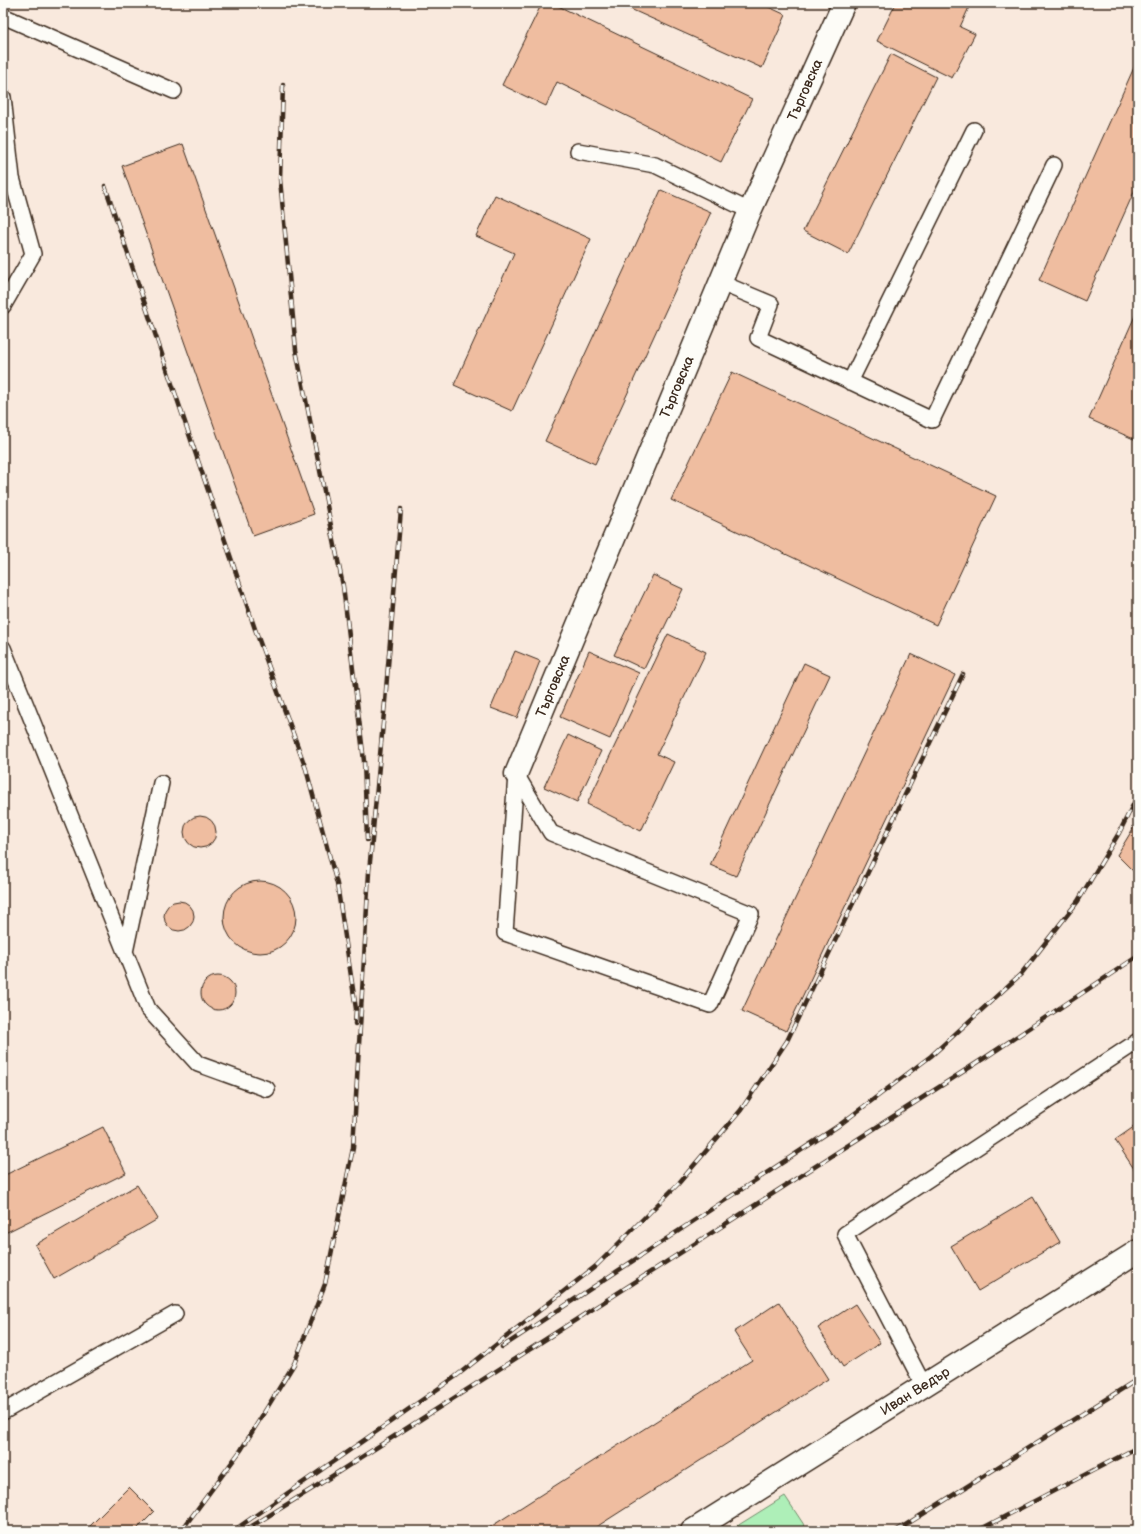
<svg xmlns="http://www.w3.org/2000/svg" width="1141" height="1534" viewBox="0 0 1141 1534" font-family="'Balsamiq Sans',sans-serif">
  <rect width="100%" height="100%" fill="#fdfcf7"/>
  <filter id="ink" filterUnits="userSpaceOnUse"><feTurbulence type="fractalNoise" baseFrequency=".025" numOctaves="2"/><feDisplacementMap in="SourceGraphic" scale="8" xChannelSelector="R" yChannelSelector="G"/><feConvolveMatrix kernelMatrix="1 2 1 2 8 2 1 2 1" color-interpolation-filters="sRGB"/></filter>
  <g filter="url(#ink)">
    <path fill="#f9e9dd" d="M3,3H1138V1531H3Z"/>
    <path fill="#aeefb8" stroke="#748c6b" d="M785,1496L808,1531H729Z"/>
    <path fill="#efbda0" stroke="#3b2a1e" d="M542,3H552L752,99L721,162L557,82L546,106L502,85Z
      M617,3H760L786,15L762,68Z
      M896,3H971L960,27L975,34L952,78L877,41Z
      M891,54L936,77L848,254L803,231Z
      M1136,63L1138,64V183L1085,301L1039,280Z
      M183,144L314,514L253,536L122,166Z
      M661,190L711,212L595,464L545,441Z
      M495,195L591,239L512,411L454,385L514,253L476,236Z
      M1138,309V441L1089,419Z
      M732,372L996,496L936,625L671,500Z
      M653,575L683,589L644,669L614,655Z
      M668,634L706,652L657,754L674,762L641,831L587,804Z
      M515,651L540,661L517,718L491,708Z
      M589,651L639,673L610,739L560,717Z
      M911,654L955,675L786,1031L742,1011Z
      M804,663L830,675L736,876L710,865Z
      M568,735L601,751L577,802L544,787Z
      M184 832a16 16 0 1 1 32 0a16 16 0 1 1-32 0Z
      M1137,822L1138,823V876L1117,855Z
      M224 917a36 36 0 1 1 72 0a36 36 0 1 1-72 0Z
      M164 916a15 15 0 1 1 30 0a15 15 0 1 1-30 0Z
      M201 993a17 17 0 1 1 34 0a17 17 0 1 1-34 0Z
      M1138,1124V1175L1115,1140Z
      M103,1127L126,1173L3,1234V1176Z
      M137,1185L158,1219L54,1279L35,1245Z
      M1033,1197L1060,1242L978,1291L951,1246Z
      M779,1302L828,1379L590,1531H484L752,1360L734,1332Z
      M855,1304L880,1343L843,1367L818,1328Z
      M129,1487L154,1512L135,1531H85Z"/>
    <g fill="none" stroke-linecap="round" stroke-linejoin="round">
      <defs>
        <path id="lane" d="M3,16L174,91
          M3,97L12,178L33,254L3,306
          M578,151L655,165L750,211
          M721,283L771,304L758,338L932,420L1054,165
          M850,382L974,130
          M3,648L148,1009L198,1064L267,1089
          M516,774L551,833L751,914L710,1005L505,933Z
          M125,952L161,783
          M924,1386L845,1234L1138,1041
          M3,1412L175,1314"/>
        <path id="street" d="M516,774L750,211L844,3
          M692,1531L1138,1251"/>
      </defs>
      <use href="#lane" stroke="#3b2a1e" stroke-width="18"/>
      <use href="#street" stroke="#3b2a1e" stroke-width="25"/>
      <use href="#lane" stroke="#fdfcf7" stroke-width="15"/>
      <use href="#street" stroke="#fdfcf7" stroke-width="22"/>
      <defs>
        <path id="rail" d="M283,85L280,179L296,350L343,586L364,761L367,840
          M105,186L255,629L306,769L337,884L356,1009L355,1024
          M502,1347L838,1126L931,1056L1021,974L1078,901L1119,833L1138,795
          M181,1531L241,1450L294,1364L325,1284L353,1148L369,872L385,702L401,509
          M233,1531L455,1377L596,1266L678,1184L741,1110L787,1041L963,674
          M244,1531L315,1487L986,1057L1138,956
          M896,1531L1138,1379
          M977,1531L1138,1447"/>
      </defs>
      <use href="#rail" stroke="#3b2a1e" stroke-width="4.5"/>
      <use href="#rail" stroke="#fdfcf7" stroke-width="3" stroke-dasharray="9" stroke-linecap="butt"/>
    </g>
  </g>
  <g text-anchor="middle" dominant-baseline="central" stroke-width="3.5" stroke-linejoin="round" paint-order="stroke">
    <g font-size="14" fill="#3b2a1e" stroke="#fdfcf7">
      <text transform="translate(805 90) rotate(-66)">Търговска</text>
      <text transform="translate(677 387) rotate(-67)">Търговска</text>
      <text transform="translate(553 686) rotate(-67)">Търговска</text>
      <text transform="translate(915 1391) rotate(-32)">Иван Ведър</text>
    </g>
  </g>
  <rect width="1141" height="1534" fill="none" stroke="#fdfcf7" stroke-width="16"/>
  <rect x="8" y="8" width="1125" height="1518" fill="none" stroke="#3b2a1e" stroke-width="1.5" filter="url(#ink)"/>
</svg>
